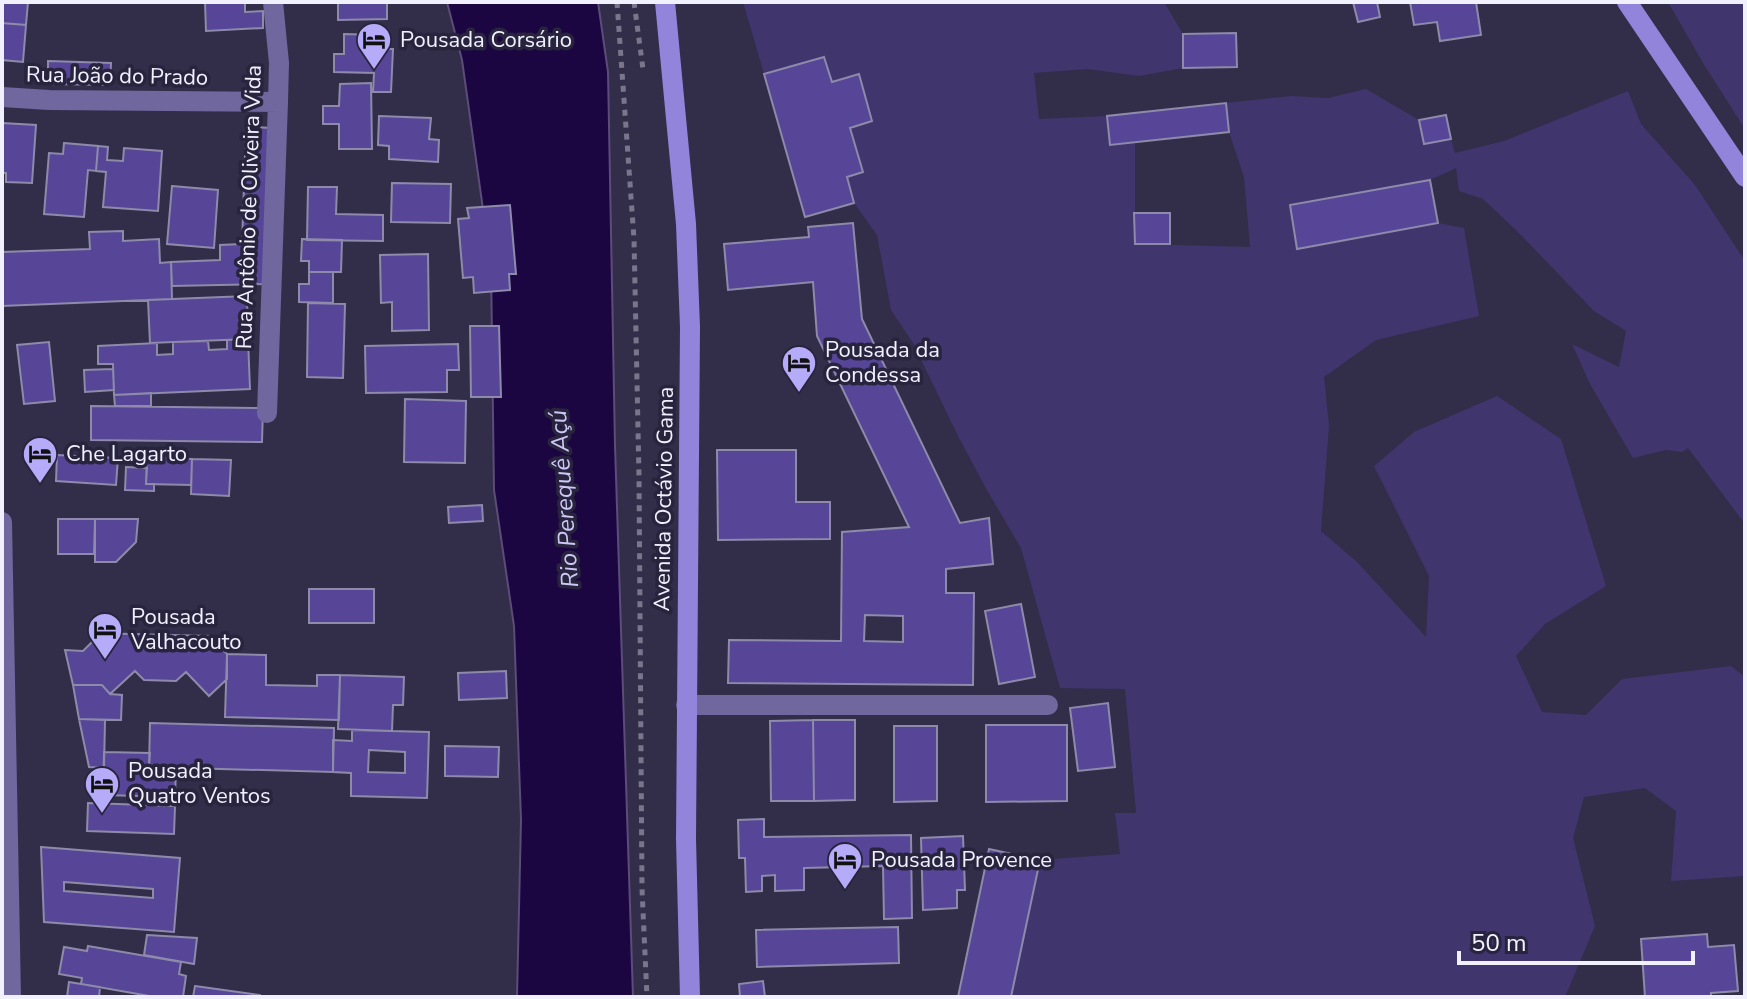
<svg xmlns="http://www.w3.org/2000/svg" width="1747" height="999" viewBox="0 0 1747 999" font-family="'Nunito Sans',sans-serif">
  <rect width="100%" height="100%" fill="#322e49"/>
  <path fill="#40356d" d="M743,2H1164L1183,34V68L1139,76L1087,69L1034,73L1039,119L1107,116L1135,142V244L1250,247L1244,177L1229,132L1226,103L1291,96L1328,98L1366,89L1419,120L1424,144L1451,139L1455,153L1504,141L1628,91L1641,124L1695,185L1745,261V524L1688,448L1682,452L1666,450L1633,458L1590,384L1572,344L1619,367L1626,331L1594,311L1517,231L1483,199L1459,191L1456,168L1430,180L1290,206L1298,249L1438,223L1464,228L1479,316L1376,340L1324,377L1329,426L1321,531L1358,563L1426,637L1429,576L1374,466L1414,432L1497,396L1561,439L1606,586L1545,624L1516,656L1542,712L1586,715L1622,679L1731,666L1745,677V876L1671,881L1676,811L1645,788L1584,797L1573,838L1595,926L1565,997H1011L1040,860L1120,854L1115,813H1136L1125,689L1060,688L1021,548L988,492L958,436L913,343L891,310L877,235L854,203L847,177L863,171L850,128L872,121L859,74L832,82L824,57L764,74Z
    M1668,2H1745V129L1703,63Z"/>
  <path fill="#1b0642" stroke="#5b4c7a" stroke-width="2" d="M447,2H598L608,72L615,446L633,997H517L521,820L514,626L494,490L491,266L462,60Z"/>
  <path fill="#574597" stroke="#8d8aaa" stroke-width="2" fill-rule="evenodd" d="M2,2H28L26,25L2,23Z
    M205,2H245V12L263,11V28L206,31Z
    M338,2H387V19L338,20Z
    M1353,2H1377L1380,17L1358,22Z
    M1410,2H1476L1481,35L1440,41L1437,22L1414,25Z
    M2,23L26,25L23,62L2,60Z
    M1236,33L1237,67L1183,68V34Z
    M344,34L377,35L376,49H393L391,92H373L374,73L334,72V54H344Z
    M824,57L832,82L859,74L872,121L850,128L863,172L847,177L854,203L805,217L764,74Z
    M48,61L111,63L110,85L48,84Z
    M371,83L372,149H339V124H323V106H339L340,84Z
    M1226,103L1229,132L1110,145L1107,116Z
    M1446,115L1451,139L1424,144L1419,120Z
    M379,116L431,118L429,139L439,140L438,162L389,159V146L378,145Z
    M2,123L36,125L32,183L6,182V173H2Z
    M246,126L269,128L264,284L172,286L171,262L220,260V245L242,244Z
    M64,143L98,146L96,171L88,170L84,217L44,214L49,153L63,154Z
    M98,146L108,147L107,160L123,161L124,148L162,151L158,211L103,207L106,172L96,171Z
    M1430,180L1438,223L1297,249L1290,205Z
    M392,183L451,184L450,223L391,222Z
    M172,186L218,190L214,248L167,244Z
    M308,187H337L336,214L383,215V241L307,240Z
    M510,205L516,274H509L510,290L474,293L473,277L463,278L458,219L469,218L467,208Z
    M1134,213H1170V244H1135Z
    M853,223L862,319L960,523L989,518L993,564L946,569V593H974L973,685L728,683L729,640L841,641L842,532L909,527L817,336L813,282L728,290L724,244L809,237L808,227ZM865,615L903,616V642L864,641Z
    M123,231V241L159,239L160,263L171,262L172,299L2,306V252L90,249L89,232Z
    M302,239L342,240L341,272H309V261H301Z
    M428,254L429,330L392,331V302L381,303L380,255Z
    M309,272H333V303L299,302V284H309Z
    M247,296L248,339L150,343L148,300Z
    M308,303L345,304L343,378L307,377Z
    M470,326H499L501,397H471Z
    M248,339L250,389L114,395L113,364H98V346L157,343V355L173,354V342L208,341L209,350L227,349V340Z
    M49,342L55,401L24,404L17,345Z
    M458,344L459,370H447V392L366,393L365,346Z
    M113,369L114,390L85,392L84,370Z
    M151,393V406H115L114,395Z
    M405,399L466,401L465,463L404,462Z
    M91,406L263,408L262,442L91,440Z
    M717,450H796V502H830V539L718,540Z
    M57,455L118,458L116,485L56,481Z
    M147,457L192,459L191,485L146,484Z
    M192,459L231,460L229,496L191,494Z
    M126,467L147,468L146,484H154V491L125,490Z
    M482,505L483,521L449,523L448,507Z
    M58,519H95L94,554H58Z
    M95,519H138L136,542L116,562H95Z
    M309,589H374V623H309Z
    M1021,604L1035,677L999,684L985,611Z
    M93,633L210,636L227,654V679L209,696L186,672L176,681L144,680L135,671L110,694L102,685H73L65,650L83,651L93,641Z
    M227,654L266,655V685L317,686V675H340L339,720L225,717Z
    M506,671L507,698L459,700L458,673Z
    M340,675L404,677L403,705H393L392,731L338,729Z
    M73,685H102L110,694L122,695L121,720L79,719Z
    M1108,703L1115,767L1078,771L1070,708Z
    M79,719L105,720L104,768L89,767Z
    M813,720L814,801H771L770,721Z
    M813,720H855V800L814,801Z
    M150,723L334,728L333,772L149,767Z
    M986,725H1067V801L986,802Z
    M894,726H937V801L894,802Z
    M352,730L429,732L427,798L351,796V773L333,772V740L352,741ZM369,750L405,752V773L368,772Z
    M445,746L499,747L498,777L445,776Z
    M104,752L150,753L149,767L176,768L175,797L103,795Z
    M88,803L175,806L174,834L87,831Z
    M764,819V837L911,835L912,918L884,919L883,866L804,868V890L775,891V875L762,876V891L746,892L745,858H739L738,820Z
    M963,836L965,890H957V908L923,910L921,838Z
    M41,847L180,858L174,932L44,922ZM64,882L153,889V898L64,891Z
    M989,849L1040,860L1011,997H958Z
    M898,927L899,963L757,967L756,930Z
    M1707,934L1708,947L1734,945L1738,991L1711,993V997H1645L1641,939Z
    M147,935L197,938L194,964L144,955Z
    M88,946L181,962L179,974L186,976L183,997H155L81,984L82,978L59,974L64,947L87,951Z
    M763,981L765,997H740L739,984Z
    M69,982L100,987L99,997H67Z
    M195,986L260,995V997H193Z"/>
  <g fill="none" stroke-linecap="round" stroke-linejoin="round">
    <path stroke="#79768c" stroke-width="5" stroke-dasharray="6 6" stroke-linecap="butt" d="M617,2L634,239L639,477L642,889L647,997
      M634,2L643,69"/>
    <path stroke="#6f679e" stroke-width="20" d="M2,97L49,100L278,102
      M267,413L278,102L279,63L273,2
      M2,522L11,997
      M686,705H1048"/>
    <path stroke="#9283db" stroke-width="20" d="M665,2L686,224L690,327L686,839L690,997
      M1627,2L1745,177"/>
  </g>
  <defs>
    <symbol id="hotel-pin" viewBox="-11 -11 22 30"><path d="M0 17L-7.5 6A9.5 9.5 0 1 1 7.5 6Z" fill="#b6abf8" stroke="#28243e"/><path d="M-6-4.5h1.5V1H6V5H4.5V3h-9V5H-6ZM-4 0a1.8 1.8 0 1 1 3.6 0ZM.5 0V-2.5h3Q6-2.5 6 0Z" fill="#111"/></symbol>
  </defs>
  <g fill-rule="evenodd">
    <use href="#hotel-pin" x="354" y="20" width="40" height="54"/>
    <use href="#hotel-pin" x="779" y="343" width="40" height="54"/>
    <use href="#hotel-pin" x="20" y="434" width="40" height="54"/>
    <use href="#hotel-pin" x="85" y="610" width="40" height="54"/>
    <use href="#hotel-pin" x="82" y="764" width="40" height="54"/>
    <use href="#hotel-pin" x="825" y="840" width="40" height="54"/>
  </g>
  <g text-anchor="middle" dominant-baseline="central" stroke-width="7" stroke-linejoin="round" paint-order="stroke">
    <g font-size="22" fill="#f1f0fe" stroke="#28243e" text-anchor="start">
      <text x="400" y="40">Pousada Corsário</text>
      <text x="825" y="350">Pousada da<tspan x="825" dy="25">Condessa</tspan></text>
      <text x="66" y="454">Che Lagarto</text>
      <text x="131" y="617">Pousada<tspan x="131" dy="25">Valhacouto</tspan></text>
      <text x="128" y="771">Pousada<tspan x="128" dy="25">Quatro Ventos</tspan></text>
      <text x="871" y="860">Pousada Provence</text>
    </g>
    <g font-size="22" fill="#f1f0fe" stroke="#28243e">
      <text transform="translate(117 76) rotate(1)">Rua João do Prado</text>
      <text transform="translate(249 207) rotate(-88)">Rua Antônio de Oliveira Vida</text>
      <text transform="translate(664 499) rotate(-89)">Avenida Octávio Gama</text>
    </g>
    <g font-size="24" font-style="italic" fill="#ccc7f4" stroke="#28243e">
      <text transform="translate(564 499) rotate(-94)">Rio Perequê Açú</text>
    </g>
  </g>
  <rect width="1747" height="999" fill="none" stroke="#f1f0fe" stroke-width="8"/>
  <path d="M1459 951v12h234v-12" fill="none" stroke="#f1f0fe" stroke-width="4"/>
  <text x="1471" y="951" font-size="24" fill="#f1f0fe" stroke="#28243e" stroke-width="6" paint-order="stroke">50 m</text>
</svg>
